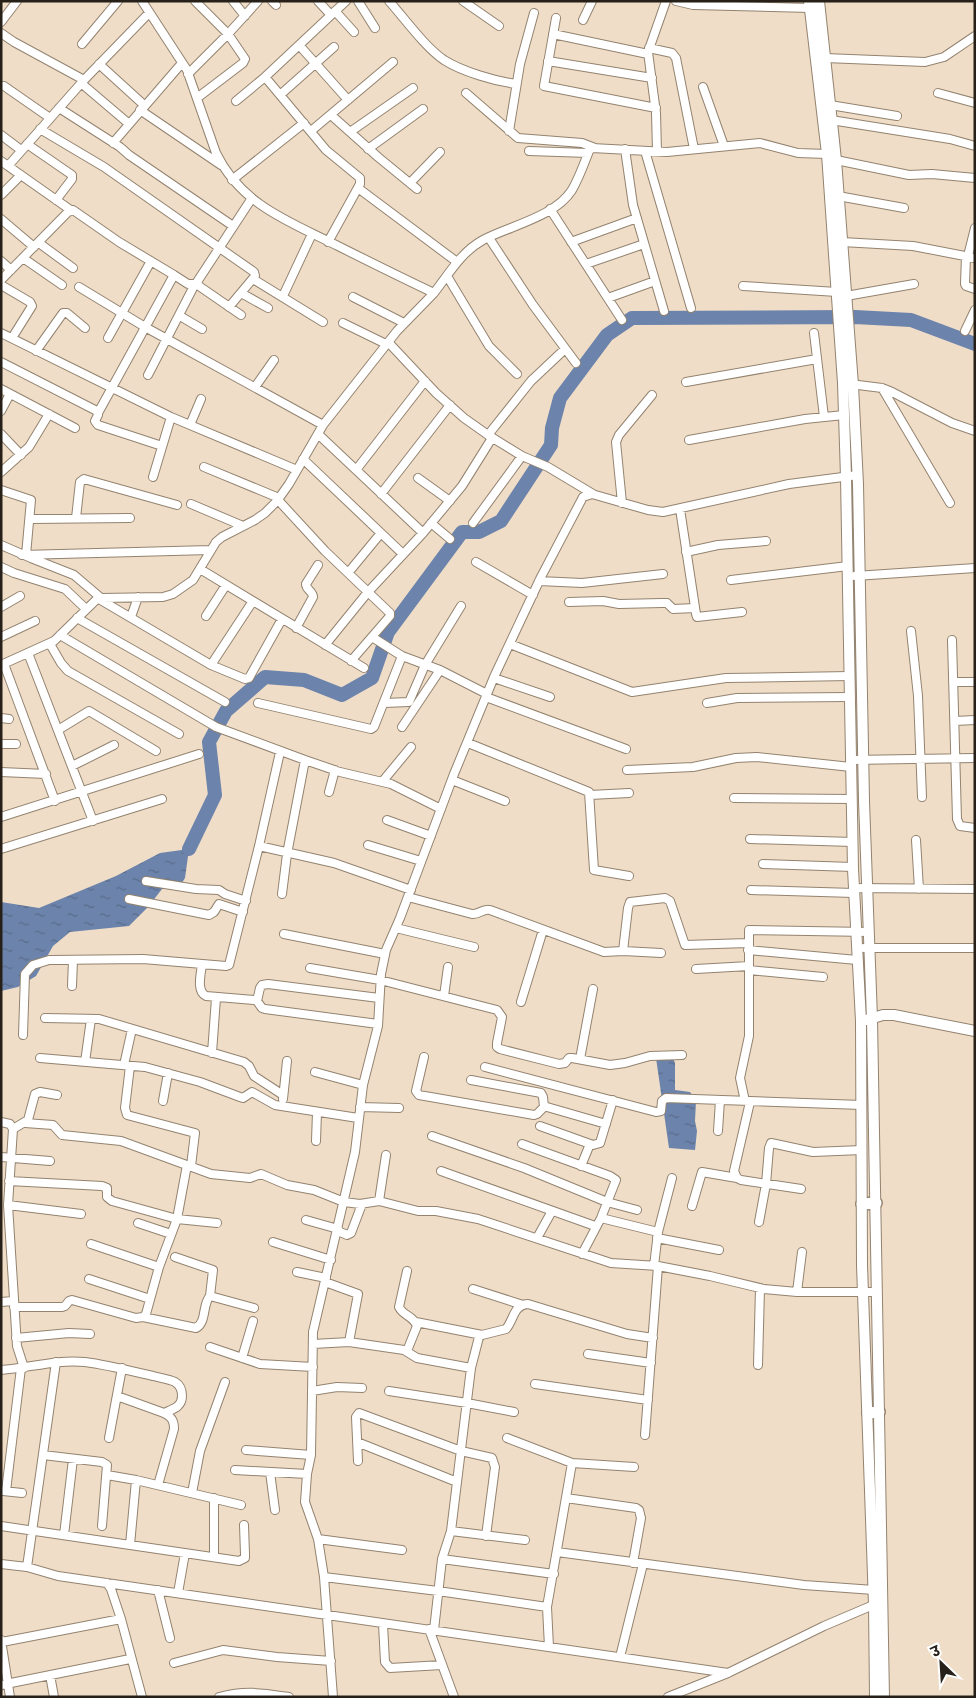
<svg xmlns="http://www.w3.org/2000/svg" width="976" height="1698" viewBox="0 0 976 1698" font-family="Poppins,'Noto Sans Devanagari',sans-serif">
  <defs>
    <pattern id="water-ripples" width="26" height="14" patternUnits="userSpaceOnUse" patternTransform="scale(1.25)"><rect width="26" height="14" fill="#6c83ab"/><path d="M2 4q2-2 4 0t4 0M15 11q2-2 4 0t4 0" fill="none" stroke="#596b8a"/></pattern>
  </defs>
  <rect width="100%" height="100%" fill="#efddc8"/>
  <path fill="url(#water-ripples)" d="M189,849L185,878L178,889H162L148,907L129,926L70,932L53,946L36,976L18,987L1,991V902L39,908L116,876L160,853Z
    M670,1051L675,1063V1090L690,1092L696,1101L695,1121L697,1131L695,1150L669,1148L656,1058Z"/>
  <g fill="none" stroke-linecap="round" stroke-linejoin="round">
    <path stroke="#6c83ab" stroke-width="14" d="M189,849L215,795L209,742L226,711L265,677L304,680L342,695L372,678L388,632L462,532H479L501,521L551,445L552,428L560,398L607,335L632,318L855,317L911,320L975,344"/>
    <defs>
      <path id="minor" d="M142,1L187,70L216,153C241,205 290,222 338,246C370,262 402,278 434,293C448,275 461,252 483,240C509,226 555,217 572,190C579,178 584,164 589,151L592,148L667,152L760,143L798,153L827,154
        M195,1L228,34L245,59L243,63L197,98
        M233,1L245,16
        M272,1L276,5
        M318,1L331,15
        M358,1L375,28
        M389,1C405,19 425,47 444,60C463,72 495,81 516,84
        M463,1L499,26
        M676,1L693,5L810,8
        M335,11L354,32
        M556,18L544,86L656,108
        M583,20L592,1
        M1,22L17,1
        M1,33L14,42L84,80
        M553,34L648,54
        M82,44L118,1
        M299,45L348,100
        M649,48L672,53L676,58L694,149
        M825,58L925,62L944,57L975,36
        M548,61L652,78
        M99,64L144,105
        M188,74L228,34L258,1
        M265,77L326,150L360,178V184L328,242
        M81,83L128,123
        M4,86L50,118
        M703,87L724,146
        M466,93L518,138L582,143L595,148
        M938,93L975,103
        M280,95L334,47
        M236,101L265,77L346,1
        M830,105L897,116
        M59,108L120,147L129,155L233,226
        M140,110L221,165
        M331,115L378,157L417,189
        M831,120L950,139L975,146
        M40,129L104,167L254,272L255,276L229,307
        M311,131L393,62
        M509,131L520,64L534,13
        M350,132L413,88
        M1,135L21,150
        M113,143L182,63
        M27,144L72,175V179L56,200
        M368,149L423,109
        M625,149L633,205L664,311
        M529,151L588,153
        M645,151L691,308
        M657,151L656,113L648,52L666,1
        M836,160L909,175L932,174L975,178
        M1,161L72,211
        M8,166L84,80L149,13
        M232,180L304,123
        M410,183L440,152
        M358,188L457,262
        M1,195L21,175
        M838,196L904,208
        M550,209L622,320
        M1,219L34,247
        M489,238L533,305L576,363
        M571,242L637,218
        M842,242L913,246L975,258
        M39,243L73,268
        M966,256L965,284L966,286L975,289
        M968,256L975,228
        M23,258L62,285
        M1,261L11,270
        M586,264L644,244
        M447,276L489,346L517,374
        M253,279L323,322
        M1,280L68,212L73,210L119,242L174,275L188,284H197
        M1,285L30,302L32,306L12,338
        M743,286L837,292
        M79,287L145,327L323,425
        M241,293L268,308
        M283,296L312,234
        M846,296L914,284
        M353,297L404,323
        M608,298L655,281
        M241,315L199,286L197,282L252,198
        M180,316L202,329
        M343,323L386,344
        M965,331L975,310
        M1,333L171,417L297,470
        M814,333L824,417
        M108,338L151,261
        M388,342L436,393L464,418L488,435L522,456L548,467L593,494
        M36,351L63,313H67L85,328
        M1,362L97,411L98,415L95,421L98,425L162,446
        M148,375L195,284
        M686,382L817,359
        M850,384L882,388L892,392L952,423L975,431
        M255,387L274,360
        M882,388L950,503
        M1,389L75,428
        M1,411L10,394
        M98,413L174,275
        M190,425L201,399
        M1,434L21,455
        M318,434L423,533
        M488,435L531,381L565,349
        M689,440L805,419L844,415
        M303,459L403,554
        M204,467L279,498
        M356,470L425,381
        M1,472L29,447L49,414
        M153,477L171,417
        M418,478L450,501
        M1,490L31,500L26,555
        M381,494L450,405
        M278,500L325,551L390,613V616L351,661
        M622,503L616,442L619,435L652,395
        M191,504L243,526
        M680,509L696,614L697,617L742,612
        M76,518L80,482L84,479L177,505
        M30,519L130,518
        M431,523L450,539
        M473,523L522,456
        M1,545L31,558L74,575L101,598
        M686,552L718,545L766,541
        M22,555L210,550
        M476,562L533,595
        M1,567L14,573L65,589L86,609
        M200,569L364,668
        M348,573L381,533
        M855,576L975,568
        M731,580L848,566
        M539,581L582,583L663,574
        M99,599L211,665L245,679L249,678L282,619
        M569,602L603,601L619,604L662,603H667L673,609L695,608
        M1,607L20,596
        M206,616L226,585
        M131,617L138,597
        M77,618L225,702
        M296,628L313,597C313,591 306,590 306,584L318,565
        M911,631L918,696L922,797
        M60,635L216,727L305,760L340,772L391,784L441,809
        M1,637L35,621
        M372,637L402,656L440,670L487,694
        M952,640L957,819L960,826L975,828
        M50,644L61,663L68,671L179,734
        M510,644L632,692L726,678L850,676
        M325,645L368,592L423,533L462,486L492,438
        M28,653L93,821
        M4,664L55,801
        M1,665L54,641L96,600L101,598L163,597L173,594L193,580L216,542L222,537L255,520L265,513L277,501L289,484L323,425L397,331L434,293
        M211,665L253,601
        M494,678L550,697
        M953,682H975
        M486,697L626,749
        M258,703L371,729L374,727L402,656
        M384,703L409,702L425,665L461,606
        M707,703L737,698L850,697
        M1,718L9,719
        M955,721L975,720
        M402,727L440,670
        M58,730L89,711L156,751
        M468,743L589,792L594,870L629,876
        M1,744H16
        M851,760L975,758
        M72,766L114,745
        M627,770L693,767L736,758L757,757L851,767
        M1,772L46,774
        M452,780L505,801
        M382,782L411,747
        M329,792L335,770
        M590,795L629,793
        M734,798L852,799
        M1,817L199,754
        M387,820L431,836
        M750,839L853,842
        M916,840L919,889
        M368,845L421,861
        M259,846L334,863L411,890
        M1,849L162,799
        M763,864L853,867
        M146,881L196,889L219,890L225,894L246,901
        M854,888L975,889
        M751,890L854,893
        M282,894L287,854L305,760
        M408,897L472,914C479,915 483,908 490,910L604,952L623,951L661,953
        M129,899L209,915L214,912L219,904L243,912
        M396,928L474,947
        M284,934L385,954
        M864,948H975
        M748,950L857,960
        M623,951L628,908L630,902L665,898L670,901L685,945L748,943
        M202,964C201,974 196,991 206,996L254,1000L257,1001L262,1008L265,1009L378,1024
        M310,968L380,980L497,1010L502,1017L497,1043V1047L500,1049L559,1064L565,1063L569,1058H572L610,1065L625,1063L650,1056L682,1055
        M696,969L749,966
        M749,970L823,977
        M72,986L73,960
        M444,996L448,967
        M257,1001L260,988L262,985L268,984L379,998
        M521,1002L543,930
        M45,1018L99,1019L244,1062L249,1066L254,1076L283,1095
        M23,1035L25,974L33,965L49,960L143,959L226,966L229,965L259,846L280,752
        M212,1053L216,998
        M424,1057L416,1091L419,1095L534,1115L537,1114L544,1107H547L606,1124
        M40,1058L145,1067L200,1082L240,1097L243,1098L252,1092L275,1105L358,1118
        M580,1059L593,989
        M85,1062L91,1019
        M124,1065L132,1029
        M130,1066L125,1108L127,1115L195,1133L191,1166
        M485,1067L656,1112L661,1111L662,1101L666,1098L862,1105
        M315,1072L363,1085
        M471,1080L541,1093L543,1097L544,1107
        M283,1099L287,1061
        M163,1101L168,1073
        M745,1101L740,1078L749,1036V930L869,932
        M750,1102L734,1171L737,1178L741,1180L801,1189
        M360,1107L399,1108
        M1,1122L10,1124L13,1129L8,1205L17,1346L24,1368
        M25,1123L53,1125L62,1135L121,1141L211,1174L250,1178L261,1174L287,1185L314,1190L344,1202L360,1204L379,1201L418,1211H436L478,1219L611,1263L658,1266L710,1276L764,1289L797,1292H877
        M540,1126L593,1145L600,1143L613,1100
        M13,1129L28,1120L35,1094L40,1092L57,1095
        M718,1131L720,1100
        M432,1136L524,1168L607,1202L637,1210
        M316,1141L317,1112
        M522,1144L610,1176L616,1180L601,1218L582,1254
        M1,1157L50,1161
        M581,1166L590,1144
        M441,1171L595,1226
        M9,1181L102,1186L107,1188V1197L112,1201L177,1219L217,1223
        M379,1201L386,1155
        M8,1205L81,1214
        M692,1206L702,1172L737,1178
        M601,1218L658,1232
        M306,1220L338,1229
        M759,1222L766,1184L769,1148L771,1143L813,1152L862,1150
        M138,1223L171,1234
        M338,1231L347,1235L351,1233L362,1204
        M537,1238L552,1211
        M657,1238L719,1250
        M273,1242L331,1260
        M91,1244L159,1267
        M175,1257L213,1270L210,1296
        M654,1266L658,1232L672,1178
        M297,1272L326,1278
        M89,1279L150,1299
        M325,1282L358,1294L349,1342
        M473,1289L523,1305
        M797,1292L802,1252
        M1,1302L13,1301
        M14,1307H62L65,1306L69,1301L72,1300L136,1318L143,1317L146,1314L159,1267L177,1219L187,1165
        M143,1317L196,1328C207,1322 202,1304 210,1296L254,1308
        M416,1322L482,1335
        M16,1338L69,1333L90,1334
        M313,1344L349,1342L404,1350L417,1358L471,1368
        M210,1347L260,1364L313,1367
        M407,1351L417,1326C414,1316 403,1316 399,1307L407,1271
        M588,1354L651,1363
        M242,1358L253,1321
        M758,1365L760,1288
        M1,1370C29,1368 57,1359 85,1362C108,1365 131,1371 153,1376C160,1378 169,1379 175,1382C180,1385 182,1390 182,1396C182,1407 173,1409 164,1413
        M535,1384L648,1400
        M312,1391L337,1387L362,1388
        M389,1391L467,1403L514,1412
        M117,1396L164,1413C172,1417 174,1421 174,1429L158,1485
        M645,1435L658,1266
        M109,1438L122,1368
        M507,1438L572,1463L634,1467
        M357,1442L457,1482
        M246,1450L311,1455
        M43,1455L102,1462L107,1465L102,1526
        M358,1461L356,1417L359,1413L461,1451L492,1458L495,1467L486,1536
        M235,1470L307,1474
        M270,1472L275,1510
        M107,1475L136,1480L241,1505
        M3,1491L22,1493
        M6,1491L21,1368
        M192,1493L200,1451L225,1382
        M214,1498V1557
        M566,1498L636,1508L639,1510L641,1518L633,1563
        M1,1526L239,1561L245,1558V1554L244,1525
        M451,1531L525,1540
        M64,1535L73,1459
        M318,1539L402,1550
        M130,1545L136,1480
        M557,1552L804,1585L874,1590
        M442,1559L554,1574
        M1,1564L27,1567L58,1576L728,1673
        M27,1567L56,1362
        M324,1577L438,1591L547,1607
        M107,1583L111,1589L121,1619L142,1697
        M158,1590L170,1638
        M178,1593L185,1553
        M383,1624L385,1662L390,1668L442,1665
        M429,1629L454,1697
        M434,1630L442,1559L451,1531L471,1368L479,1337L482,1335L506,1329C514,1320 513,1305 528,1304L627,1334L653,1338
        M1,1640L10,1697
        M2,1642L121,1619
        M549,1647L547,1607L572,1463
        M620,1657L643,1564
        M174,1663L223,1650L277,1657L331,1661
        M50,1675L54,1697
        M1,1685L130,1659
        M219,1697C246,1690 262,1693 289,1697
        M333,1697L324,1577L318,1539L305,1502L307,1474L311,1455L313,1332L355,1152L363,1085L378,1026L381,974L386,950L400,918L454,774L494,677L541,577L583,497L592,494L648,510L663,512L789,484L858,475
        M668,1697L728,1673L824,1626L878,1603"/>
      <path id="major" d="M809,1L827,154L843,383L846,477L853,869L861,1021L862,1265L874,1604L875,1697
        M819,1L836,160L853,385L858,484L864,801L872,1019L884,1697
        M866,1020L883,1015H894L975,1031"/>
      <path id="highway" d="M862,1204L876,1203
        M868,1413L879,1412"/>
    </defs>
    <use href="#minor" stroke="#93836f" stroke-width="10"/>
    <use href="#major" stroke="#93836f" stroke-width="12"/>
    <use href="#highway" stroke="#93836f" stroke-width="14"/>
    <use href="#minor" stroke="#fff" stroke-width="8"/>
    <use href="#major" stroke="#fff" stroke-width="10"/>
    <use href="#highway" stroke="#fff" stroke-width="11"/>
  </g>
  <rect width="976" height="1698" fill="none" stroke="#262018" stroke-width="5"/>
  <g transform="translate(941 1663) rotate(335)" stroke="#ffffff" stroke-width="4" paint-order="stroke">
  <path d="M0-4L9 19L0 12L-9 19Z" fill="#262018"/>
  <text y="-8" font-size="14" font-weight="bold" text-anchor="middle" fill="#262018">उ</text>
  </g>
</svg>
